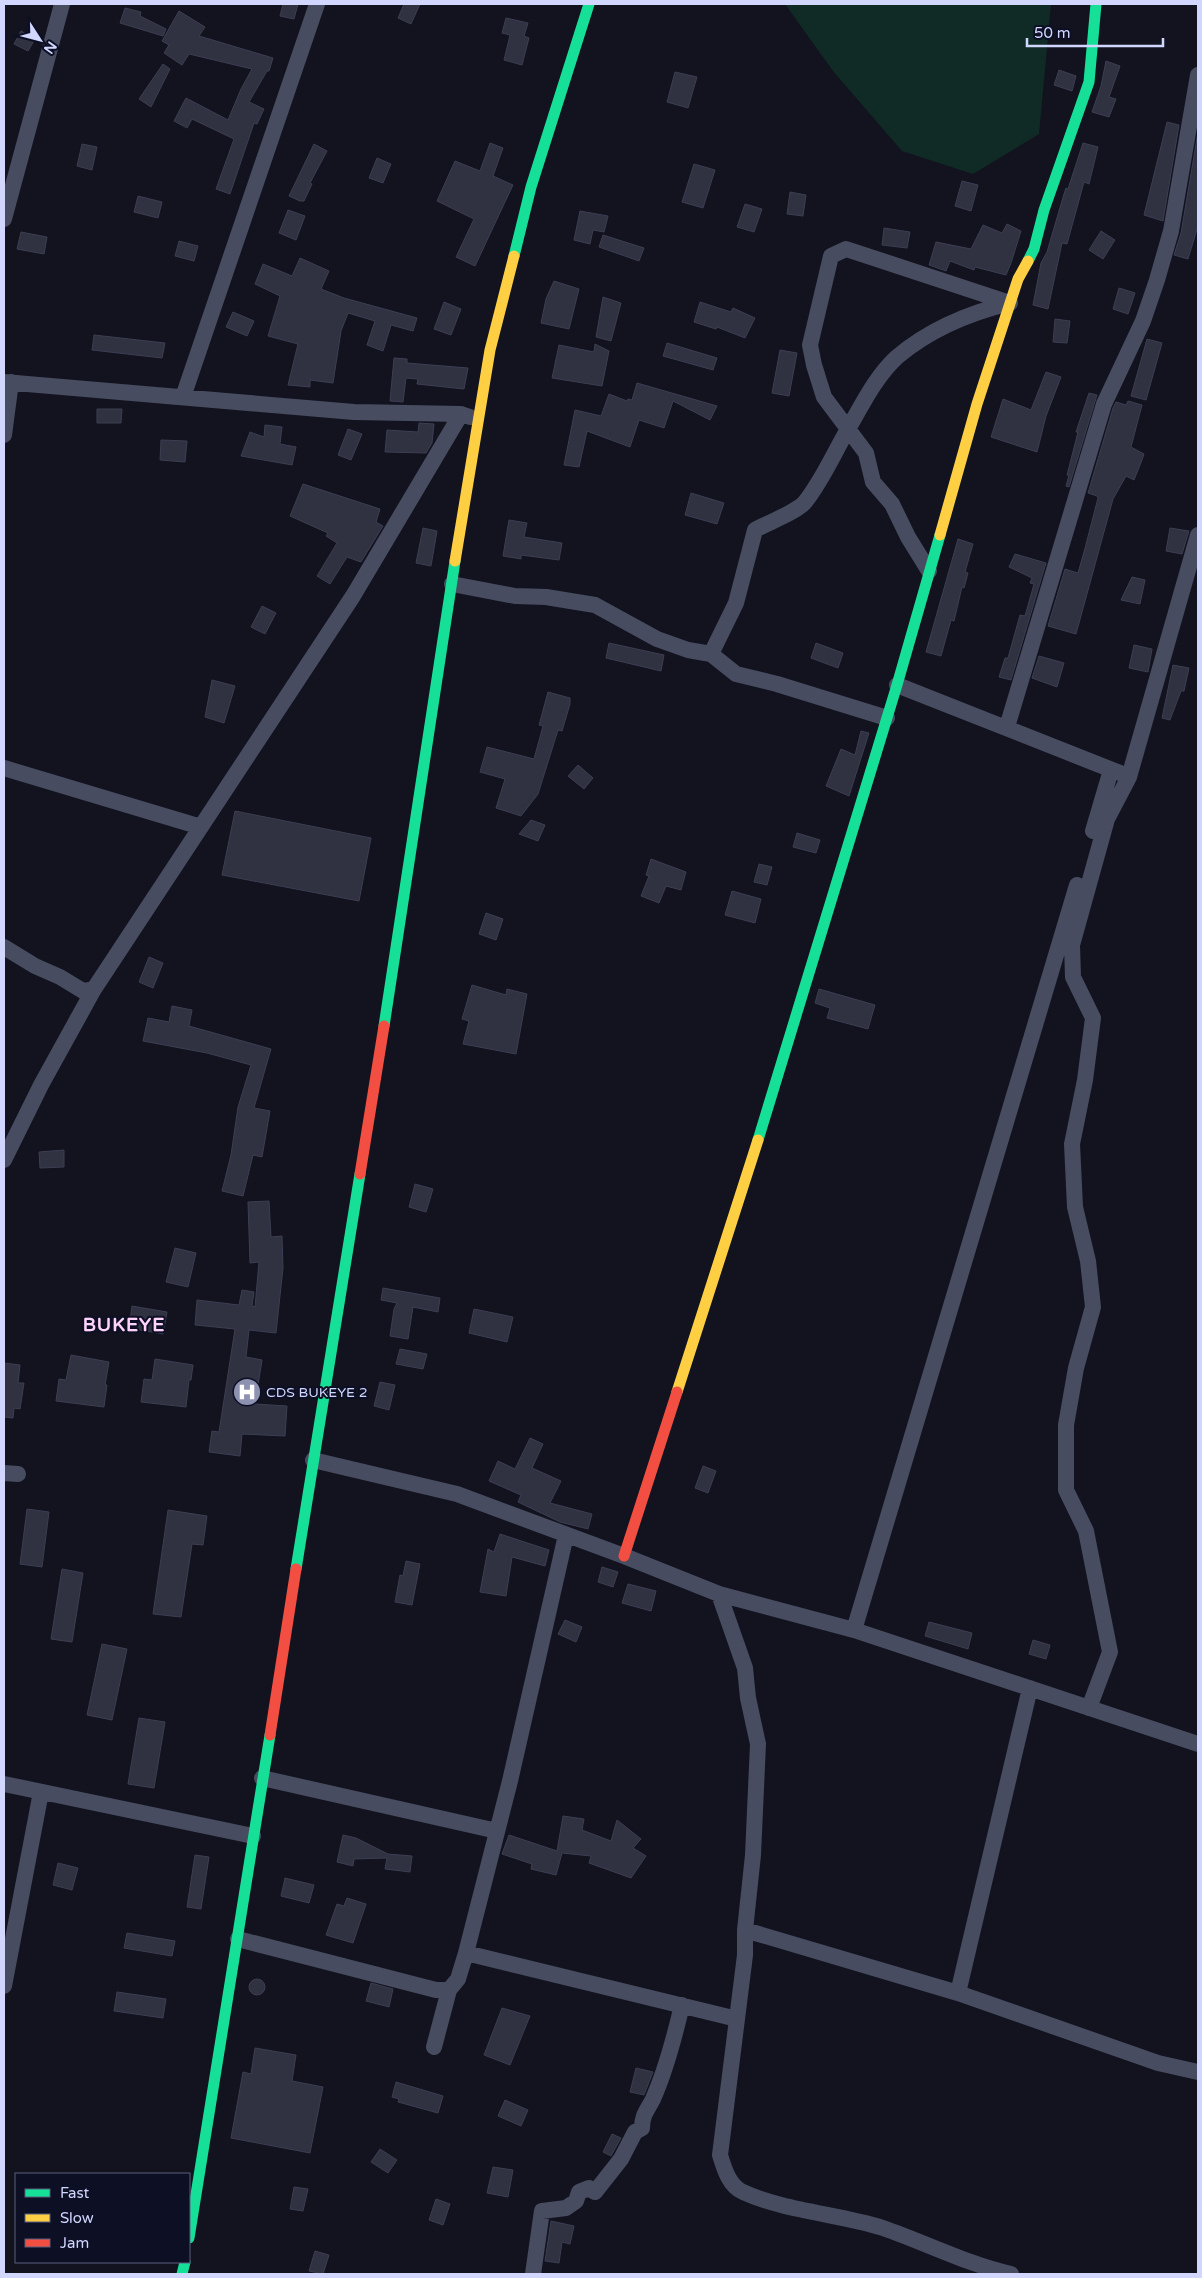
<svg xmlns="http://www.w3.org/2000/svg" width="1202" height="2278" viewBox="0 0 1202 2278" font-family="'Varela Round',sans-serif">
  <rect width="100%" height="100%" fill="#12131f"/>
  <path fill="#102b25" d="M785,4H1051L1039,134L973,174L902,151L833,71Z"/>
  <path fill="#303141" stroke="#3c3e53" d="M283,4H298L294,19L280,16Z
    M404,4H420L411,24L398,18Z
    M125,8L141,12L140,16L166,29L163,36L120,23Z
    M179,11L205,27L199,36L273,58L269,71H267L249,102L264,109L257,124L254,123L230,194L216,189L234,139L192,119L187,128L174,121L186,98L228,120L241,89L252,69L189,54L182,65L164,53L169,45L162,41Z
    M506,18L528,23L524,36L529,38L522,65L504,60L510,35L502,33Z
    M21,31L35,39L28,51L14,44Z
    M1106,61L1120,66L1109,97L1116,99L1109,117L1092,112L1101,86Z
    M163,64L170,69L151,107L139,99Z
    M1059,70L1076,76L1072,91L1054,85Z
    M675,72L697,77L688,108L667,102Z
    M1167,122L1179,125L1163,221L1144,215Z
    M1198,132V226L1188,259L1174,255L1181,233Z
    M490,143L503,148L493,176L513,185L475,266L456,257L474,219L437,201L455,161L480,171Z
    M1083,143L1098,147L1089,184L1084,182L1067,244L1062,243L1048,309L1033,305L1041,263L1047,252L1064,194L1066,188L1068,189Z
    M82,144L97,147L92,170L77,166Z
    M314,144L327,151L310,183L312,184L304,201H300L289,196Z
    M377,158L391,164L383,183L369,178Z
    M694,164L715,170L703,208L682,202Z
    M962,181L978,185L971,211L955,206Z
    M790,192L806,195L803,216L787,214Z
    M138,196L162,202L158,218L134,212Z
    M745,204L762,209L754,232L737,227Z
    M288,210L305,216L296,240L279,233Z
    M580,211L608,216L604,232L593,230L590,244L574,240Z
    M1007,224L1021,231L1011,263L1006,275L975,267L974,270L950,261L946,271L929,265L936,242L971,249L983,225L1002,233Z
    M884,228L910,232L907,248L882,245Z
    M1101,231L1115,240L1103,259L1089,250Z
    M21,232L47,237L44,254L17,249Z
    M603,235L644,248L639,261L599,247Z
    M179,241L198,246L194,261L175,256Z
    M300,258L329,271L321,289L344,298L417,318L413,331L391,325L383,351L367,345L375,321L348,313L341,331L333,383L310,380V387L288,385L298,344L268,336L280,296L255,284L263,264L292,276Z
    M554,281L579,289L569,329L541,323L546,299Z
    M1119,288L1135,293L1128,314L1113,309Z
    M603,297L621,303L611,341L596,337Z
    M444,302L461,309L451,335L434,329Z
    M700,302L731,312L733,308L755,318L745,338L717,327L716,329L694,322Z
    M233,312L254,321L247,336L226,327Z
    M1055,319L1070,321L1067,343L1053,342Z
    M94,335L165,343L162,358L92,350Z
    M1147,339L1162,343L1146,400L1131,396Z
    M667,343L717,358L713,370L663,356Z
    M595,344L609,351L602,386L552,378L559,345L594,352Z
    M780,350L797,353L789,396L772,393Z
    M394,358L407,359V363L468,368L464,389L417,384L418,379L406,378L403,402L390,401Z
    M1046,372L1061,377L1046,416L1037,452L991,437L1003,399L1031,410Z
    M637,383L717,406L710,420L673,401L664,428L639,420L630,447L587,431L579,467L564,465L575,410L601,416L609,394L627,401L628,399L632,400Z
    M1089,393L1097,395L1069,487L1066,486L1069,475H1067L1078,432H1076Z
    M1128,401L1142,405L1131,447L1144,454L1142,460L1134,480L1126,476L1113,499L1076,634L1048,626L1065,569L1078,573L1084,552L1098,498L1097,496L1088,493L1113,408L1116,402L1126,405Z
    M97,409H122L121,423H97Z
    M419,423L434,424L432,443L426,453L385,452L387,430L418,432Z
    M265,425L282,427L280,444L296,447L292,465L241,456L250,432L264,437Z
    M348,429L362,434L351,460L338,455Z
    M161,440L187,441L185,462L160,460Z
    M303,484L380,509L376,522L383,526L361,562L347,557L330,584L317,576L337,543L326,536L328,533L290,516Z
    M691,493L724,503L717,524L685,515Z
    M509,520L527,523L524,537L562,543L559,560L521,555V559L503,556Z
    M423,528L437,531L431,566L416,563Z
    M1170,528L1189,531L1182,554L1166,551Z
    M958,539L973,544L965,572L968,573L964,588L962,587L954,621L951,620L941,656L926,652Z
    M1015,554L1046,563L1011,680L999,677L1005,658H1008L1020,615L1025,616L1034,584L1030,583L1032,578L1009,567Z
    M1132,577L1145,580L1140,604L1121,600Z
    M262,606L276,613L265,634L251,627Z
    M609,643L664,655L661,671L606,658Z
    M816,643L843,653L838,668L811,658Z
    M1134,645L1152,649L1148,672L1129,668Z
    M1039,656L1064,663L1057,687L1032,678Z
    M1173,665L1189,668L1184,691H1181L1170,720L1162,718Z
    M212,680L235,686L224,723L205,717Z
    M548,692L570,698V704L562,731L558,730L538,794L521,816L496,808L505,779L480,772L487,747L534,759L543,726L539,725Z
    M861,731L869,733L849,796L826,786L841,749L855,755Z
    M578,765L593,778L584,789L568,776Z
    M235,811L371,838L359,901L222,875Z
    M531,820L545,825L538,841L519,834Z
    M797,833L820,840L816,853L793,847Z
    M651,859L686,872L681,890L666,886L659,903L641,896L649,876L646,875Z
    M759,864L772,867L767,885L754,882Z
    M732,891L761,899L755,923L725,915Z
    M486,913L503,919L496,940L479,934Z
    M149,957L163,963L153,988L139,982Z
    M472,985L506,995L507,989L527,994L516,1054L463,1044L469,1021L462,1019Z
    M819,989L875,1005L868,1029L827,1018L830,1008L815,1003Z
    M172,1006L192,1010L189,1026L271,1049L254,1108L270,1111L262,1157L253,1155L243,1196L222,1191L231,1155L238,1107L251,1065L207,1053L143,1041L148,1018L169,1022Z
    M64,1150V1167L40,1168L39,1152Z
    M415,1184L433,1189L426,1212L409,1207Z
    M269,1201L271,1237L282,1236L283,1268L276,1333L249,1330L246,1357L262,1360L255,1404L287,1406L285,1436L242,1434L240,1456L209,1452L212,1431L219,1432L235,1329L195,1325L197,1300L239,1305L242,1290L254,1292L252,1306L255,1307L259,1262L250,1263L248,1202Z
    M175,1248L196,1253L188,1287L166,1282Z
    M383,1288L440,1298L438,1312L413,1307L408,1339L390,1336L394,1309L397,1303L381,1300Z
    M132,1306L167,1312L163,1334L129,1328Z
    M474,1309L513,1317L507,1342L469,1333Z
    M400,1349L427,1354L423,1369L396,1364Z
    M71,1355L109,1362L105,1385H107L104,1407L56,1401L59,1379L66,1380Z
    M155,1359L193,1365L191,1380H189L186,1407L141,1402L144,1379L152,1380Z
    M4,1363L20,1365L18,1383H24L20,1409L14,1408L13,1418L4,1417Z
    M380,1382L395,1385L389,1410L374,1406Z
    M530,1438L543,1444L532,1468L561,1481L550,1503L592,1514L588,1529L560,1522L518,1502L521,1495L489,1481L498,1461L515,1469Z
    M703,1466L716,1471L708,1493L695,1488Z
    M27,1509L49,1512L42,1567L20,1564Z
    M168,1510L207,1516L203,1545L192,1544L181,1617L153,1614Z
    M500,1534L549,1550L545,1566L512,1557L506,1596L480,1592L488,1549L494,1552Z
    M406,1561L420,1564L412,1605L395,1602L400,1575L403,1576Z
    M602,1567L618,1572L613,1587L598,1582Z
    M62,1569L83,1573L72,1642L51,1639Z
    M628,1584L656,1591L651,1611L622,1603Z
    M565,1620L582,1627L576,1642L558,1634Z
    M929,1622L972,1633L968,1649L925,1636Z
    M1033,1640L1050,1645L1046,1659L1029,1654Z
    M102,1644L127,1649L112,1720L87,1715Z
    M139,1718L165,1722L154,1788L128,1784Z
    M563,1816L584,1819L582,1830L611,1841L617,1820L641,1839L633,1848L646,1856L631,1878L589,1863L591,1856L562,1853L556,1875L531,1869L532,1864L502,1854L509,1835L557,1851Z
    M343,1835L356,1838L388,1854L412,1856L410,1872L385,1869L387,1858L354,1859L353,1866L337,1862Z
    M195,1855L209,1857L201,1909L187,1907Z
    M58,1863L78,1868L72,1890L53,1885Z
    M285,1878L314,1885L309,1903L281,1896Z
    M347,1898L366,1904L353,1943L326,1935L337,1904L344,1906Z
    M127,1933L175,1941L172,1956L124,1948Z
    M249 1987a8 8 0 1 1 16 0a8 8 0 1 1-16 0Z
    M371,1983L393,1989L389,2007L366,2001Z
    M117,1992L166,1999L163,2018L114,2011Z
    M502,2008L530,2016L510,2065L484,2055Z
    M255,2048L296,2055L292,2081L323,2087L310,2153L231,2138L243,2072L251,2074Z
    M636,2068L653,2072L644,2095L630,2092Z
    M396,2082L443,2096L438,2113L398,2102L399,2099L392,2097Z
    M505,2100L528,2110L521,2126L498,2116Z
    M612,2134L621,2138L611,2156L603,2152Z
    M380,2149L397,2160L388,2173L371,2162Z
    M493,2167L513,2170L508,2197L487,2193Z
    M294,2187L308,2189L303,2211L290,2209Z
    M436,2199L450,2204L443,2225L429,2220Z
    M551,2221L574,2226L570,2244L562,2242L559,2263L545,2261Z
    M315,2251L329,2255L323,2274L309,2271Z"/>
  <g fill="none" stroke-linecap="round" stroke-linejoin="round">
    <path stroke="#474c60" stroke-width="16" d="M4,219L62,4
      M4,382L354,412L461,414L470,417
      M183,397L317,4
      M4,435L11,382
      M452,584L515,596L546,597L595,605L657,639L688,650L711,654L736,603L755,530C767,523 797,512 805,502C822,481 834,453 848,429C862,405 876,376 897,357C930,329 969,313 1010,303L846,249L831,256L810,345L814,365L824,397L866,453L873,482L892,504L908,537L929,571
      M711,654L736,674L777,684L887,718
      M897,685L1120,773
      M1007,727L1104,404L1143,321L1157,280L1171,231L1198,75
      M4,768L201,827
      M1093,831L1111,770
      M4,947L35,966L60,977L83,991L94,989
      M4,1160L41,1085L94,989L353,596L461,414
      M313,1460L457,1494L624,1556L719,1594L854,1630L1198,1744
      M4,1473L18,1474
      M719,1594L745,1668L748,1698L758,1744L753,1855L745,1930V1955L720,2155C724,2168 729,2186 743,2192C784,2211 839,2214 883,2228C926,2243 967,2264 1011,2274
      M854,1630L1077,885
      M1089,1708L1110,1652L1086,1531L1066,1490V1425L1076,1368L1093,1307L1088,1261L1075,1207L1072,1144L1085,1080L1093,1018L1073,977L1072,945L1107,819L1129,777L1198,535
      M262,1778L497,1831
      M4,1784L253,1836
      M745,1930L958,1993L1158,2063L1198,2072
      M238,1939L436,1990H449
      M466,1953L737,2019
      M4,1986L41,1792
      M958,1993L1030,1688
      M434,2047L449,1990L458,1979L466,1953L510,1781L566,1535
      M533,2274L542,2211L566,2208L576,2201L579,2192L589,2188L595,2192L621,2159L635,2132L642,2128C642,2115 647,2111 653,2099C665,2072 675,2035 682,2005"/>
    <path stroke="#16e098" stroke-width="11" d="M514,256L531,187L589,4
      M1028,261L1034,249L1044,210L1089,82L1096,4
      M384,1026L455,561
      M758,1140L897,685L940,535
      M296,1569L360,1174
      M189,2238L270,1735
      M182,2274L185,2262"/>
    <path stroke="#ffcf43" stroke-width="11" d="M940,535L977,404L1018,279L1028,261
      M455,561L490,350L514,256
      M677,1392L758,1140"/>
    <path stroke="#f24e42" stroke-width="11" d="M360,1174L384,1026
      M624,1556L677,1392
      M270,1735L296,1569"/>
  </g>
  <defs>
    <symbol id="hospital-disc" viewBox="-11 -11 22 22"><circle r="9.5" fill="#8e92b1" stroke="#0d0f24"/><path d="M-5-5h3v3.5h4V-5h3V5h-3V1.5h-4V5h-3Z" fill="#fff"/></symbol>
  </defs>
  <g fill-rule="evenodd">
    <use href="#hospital-disc" x="231" y="1376" width="32" height="32"/>
  </g>
  <g text-anchor="middle" dominant-baseline="central" stroke-width="4" stroke-linejoin="round" paint-order="stroke">
    <g font-size="14" fill="#d1d7ff" stroke="#0d0f24" text-anchor="start">
      <text x="266" y="1392">CDS BUKEYE 2</text>
    </g>
    <g font-size="19" font-weight="bold" letter-spacing="1" fill="#ffd3fa" stroke="#0d0f24">
      <text x="124" y="1325">BUKEYE</text>
    </g>
  </g>
  <rect width="1202" height="2278" fill="none" stroke="#d1d7ff" stroke-width="10"/>
  <rect x="15" y="2173" width="175" height="90" fill="#0d0f24" stroke="#5b5f7c"/>
  <rect x="25" y="2189" width="25" height="8" fill="#16e098" stroke="#5b5f7c"/>
  <text x="60" y="2198" font-size="15" fill="#d1d7ff">Fast</text>
  <rect x="25" y="2214" width="25" height="8" fill="#ffcf43" stroke="#5b5f7c"/>
  <text x="60" y="2223" font-size="15" fill="#d1d7ff">Slow</text>
  <rect x="25" y="2239" width="25" height="8" fill="#f24e42" stroke="#5b5f7c"/>
  <text x="60" y="2248" font-size="15" fill="#d1d7ff">Jam</text>
  <g transform="translate(40 40) rotate(126)" stroke="#0d0f24" stroke-width="4" paint-order="stroke">
  <path d="M0-4L9 19L0 12L-9 19Z" fill="#d1d7ff"/>
  <text y="-8" font-size="14" font-weight="bold" text-anchor="middle" fill="#d1d7ff">N</text>
  </g>
  <path d="M1027 38v8h136v-8" fill="none" stroke="#d1d7ff" stroke-width="2.5"/>
  <text x="1034" y="38" font-size="15" fill="#d1d7ff" stroke="#0d0f24" stroke-width="4" paint-order="stroke">50 m</text>
</svg>
